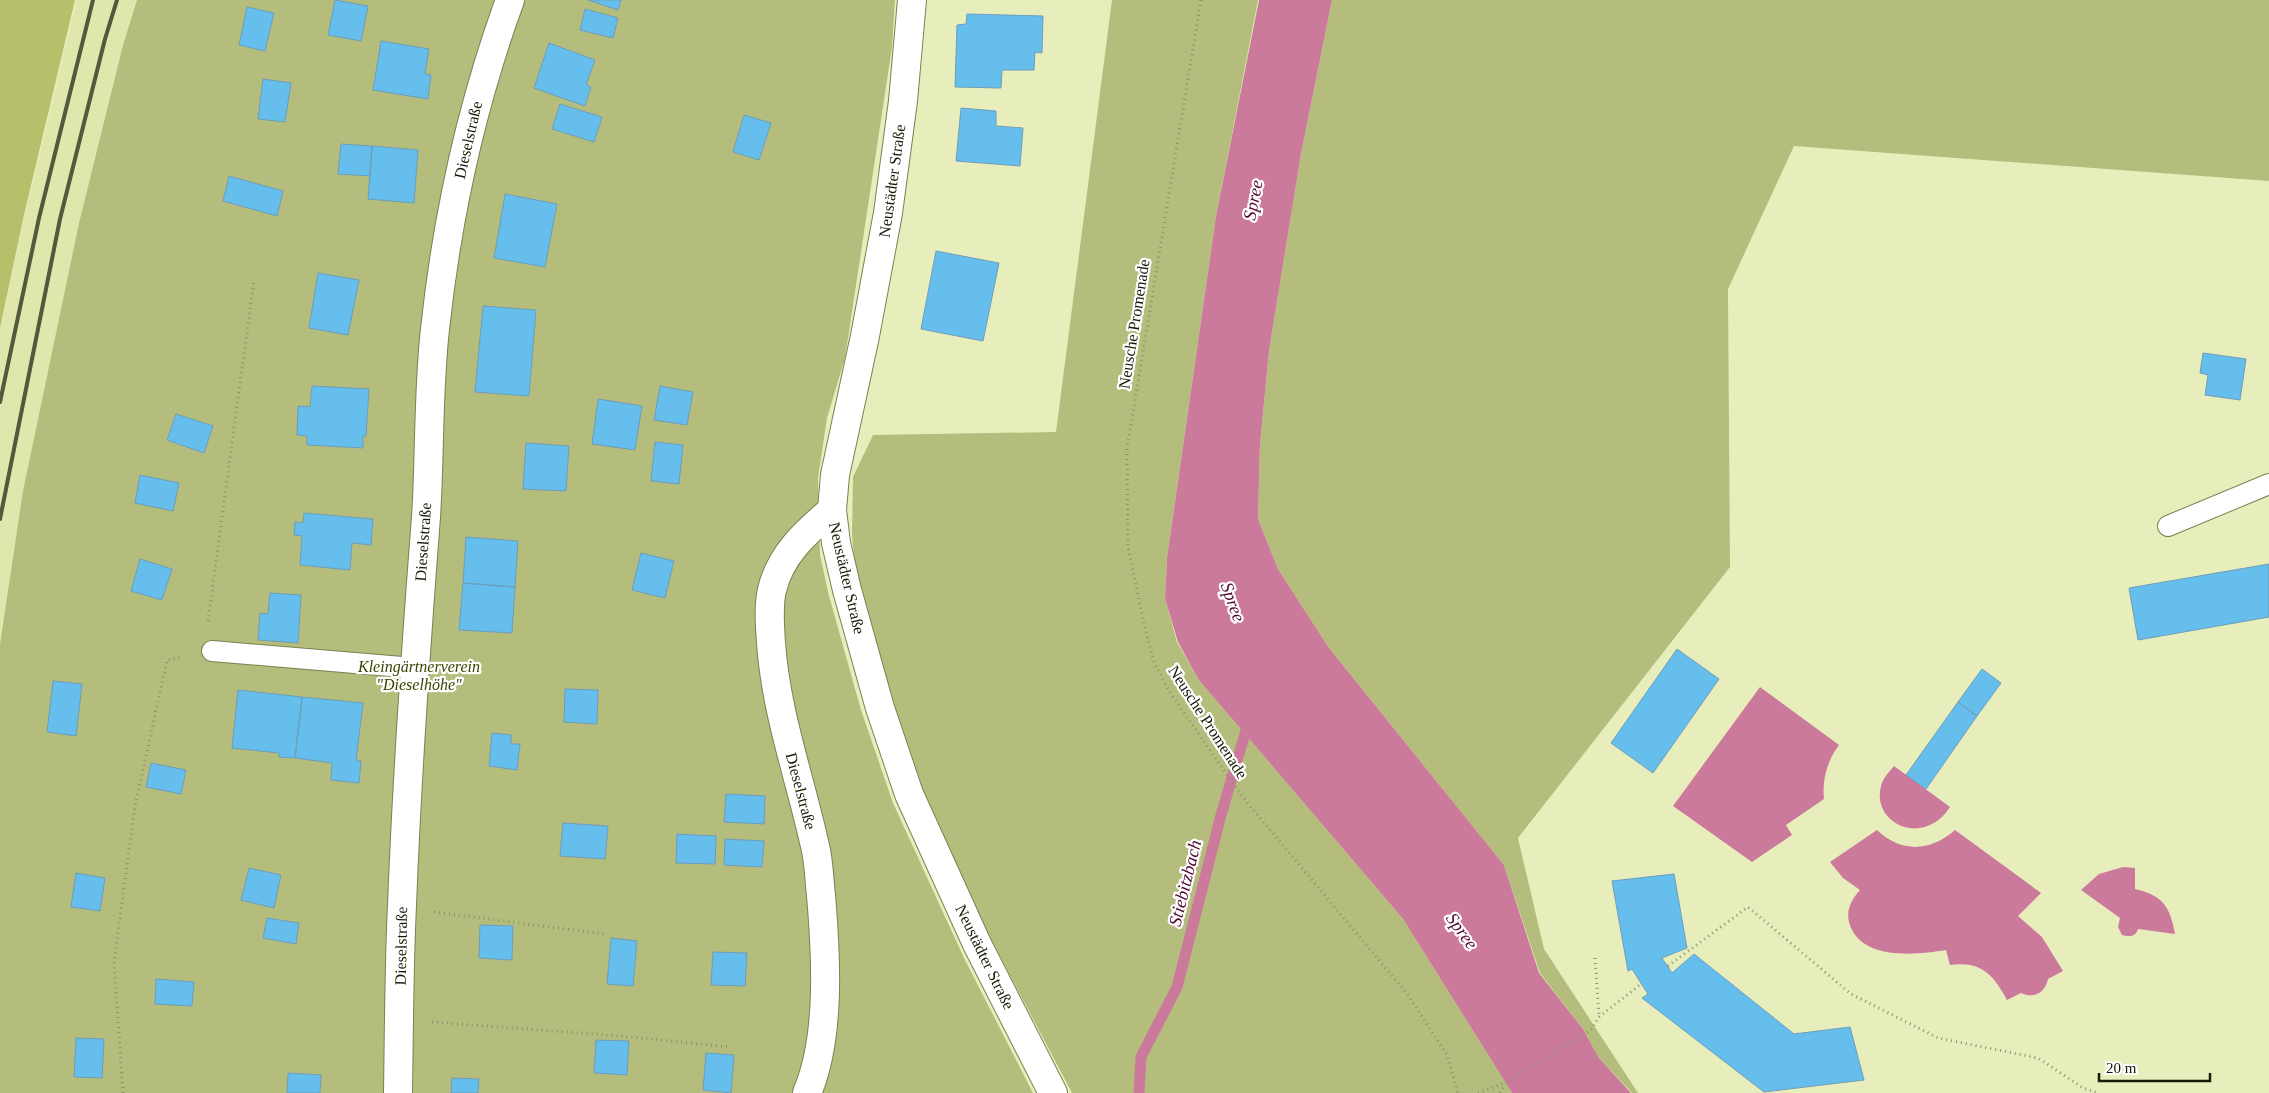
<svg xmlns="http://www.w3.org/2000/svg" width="2269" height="1093" viewBox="0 0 2269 1093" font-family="Georgia,serif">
  <rect width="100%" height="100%" fill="#e7eebc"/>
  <path fill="#dfe7ad" d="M77,0H137L123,44L79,223L23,491L0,640V331L25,215Z"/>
  <path fill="#b5bd7d" d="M137,0H895L892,47L845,358L827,418L818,478L820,555L829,596L861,710L893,803L964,958L1033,1093H0V644L23,491L79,223L123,45Z
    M1112,0H1258L1216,216L1167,558L1165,599L1177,642L1198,679L1403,919L1512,1093H1072L983,924L920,786L889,701L856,584L852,534L853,477L873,435L1056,432Z
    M1332,0H2269V181L1794,146L1728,289L1730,567L1518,838L1544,949L1638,1093H1632L1599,1058L1583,1029L1540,973L1504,865L1329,648L1278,569L1258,519L1260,444L1269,351L1301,154Z"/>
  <path fill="#b6c06b" d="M0,0H75L24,215L0,328Z"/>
  <path fill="#cc7a9c" d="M1259,0H1332L1301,154L1269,351L1260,444L1258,519L1278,569L1329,648L1504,865L1539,973L1583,1029L1599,1058L1631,1093H1512L1403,919L1198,679L1178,642L1165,599L1167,558L1216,216Z
    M1760,687L1839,745C1827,761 1822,780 1824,799L1786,825L1792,835L1752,862L1673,806Z
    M1894,766L1950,807C1924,848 1871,824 1881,786C1883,778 1889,772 1894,766Z
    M1877,830C1901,853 1930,852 1955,830L2041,893L2018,916L2042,937L2063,971L2048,979C2045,993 2034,999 2021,993L2007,1000C1993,974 1981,961 1950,965L1946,950C1916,955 1859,961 1849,922C1846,909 1852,899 1860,890L1843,878L1830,862Z
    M2123,867L2135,868V889C2162,895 2170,906 2175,934L2138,929C2136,937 2129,937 2122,935L2118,927L2120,918L2081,890L2099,874Z"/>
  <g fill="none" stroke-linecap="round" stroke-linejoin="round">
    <path stroke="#cc7a9c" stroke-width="11" d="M1139,1093L1141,1057L1177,987L1221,815L1249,720"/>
  </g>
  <path fill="#66beed" stroke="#6d9db9" d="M335,0L368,6L361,41L328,35Z
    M588,0H621L618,10Z
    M247,7L274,13L265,51L239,45Z
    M585,9L618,18L613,38L580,30Z
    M967,14L1043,16L1042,53L1035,52L1034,70H1002L1001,88L955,87L957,25L966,24Z
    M381,41L429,49L425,74L431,75L428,99L373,90Z
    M549,43L595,60L586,85L591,87L585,106L534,88Z
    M263,79L291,83L285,122L258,119Z
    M560,104L602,117L594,142L552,129Z
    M961,108L996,111V126L1023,128L1020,166L956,161Z
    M744,115L771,123L759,160L733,152Z
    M341,144L372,146L370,176L338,174Z
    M372,146L418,150L414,203L368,199Z
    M229,176L283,191L277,216L223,201Z
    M505,194L557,204L545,267L494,258Z
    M936,251L999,263L983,341L921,329Z
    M318,273L359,280L348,335L309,328Z
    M483,306L536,310L529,396L475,392Z
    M2203,353L2246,359L2240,400L2205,395L2208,375L2200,373Z
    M312,386L369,389L366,436H363V448L307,445V436L297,435L298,406L310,407Z
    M660,386L693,392L687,425L654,420Z
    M598,399L642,406L635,450L592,444Z
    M176,414L213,426L204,453L167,440Z
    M655,442L683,445L679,484L651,481Z
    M526,443L569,446L566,491L523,489Z
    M140,475L179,483L173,511L135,503Z
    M304,513L373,519L371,545L352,543L350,570L300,565L302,536L294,535L295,522L303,523Z
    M466,537L518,541L515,587L463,583Z
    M641,553L674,561L665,598L632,590Z
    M140,559L172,569L162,600L131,591Z
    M2269,564V617L2138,640L2129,588Z
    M463,583L515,587L512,633L459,630Z
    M270,593L301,595L298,643L258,640L260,613L268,614Z
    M1677,649L1719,679L1653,773L1611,743Z
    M1982,669L2001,683L1977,716L1958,702Z
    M53,681L82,684L76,736L47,732Z
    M565,689L598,690L597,724L564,722Z
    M238,690L302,697L295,758L279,757V753L232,748Z
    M302,697L363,703L356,761H361L359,783L331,780L332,763L295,758Z
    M1958,702L1977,716L1926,789L1906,775Z
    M492,733L511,735V744H520L517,770L489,766Z
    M151,763L186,770L181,794L146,787Z
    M726,794L765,796L764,824L724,822Z
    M563,823L608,826L605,859L560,856Z
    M677,834L716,836L715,864L676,863Z
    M725,839L764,841L762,867L724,865Z
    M249,868L281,875L274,908L241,900Z
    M76,873L105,878L100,911L71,907Z
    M1674,874L1687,948L1662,958L1672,973L1694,954L1794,1034L1850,1027L1864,1080L1764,1092L1642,998L1648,994L1632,969L1628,971L1612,881Z
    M267,918L299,923L296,944L263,938Z
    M480,925L513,926L512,960L479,958Z
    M611,938L637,941L633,986L607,984Z
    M713,952L747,953L745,986L711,985Z
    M156,979L194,982L192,1006L155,1004Z
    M76,1038L104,1039L102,1078L74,1077Z
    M596,1040L629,1041L627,1075L594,1073Z
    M706,1053L734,1055L731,1093L703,1090Z
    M288,1073L321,1075L320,1093H287Z
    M452,1078L479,1079L478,1093H451Z"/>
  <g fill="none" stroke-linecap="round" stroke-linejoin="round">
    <defs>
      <path id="service" d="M2168,526L2269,484
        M212,651L414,668"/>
      <path id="minor" d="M398,1093C399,1030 399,967 402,905C407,775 416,646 426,517C430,455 428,391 435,329C447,218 472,104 510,0
        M807,1093C831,1037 826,955 821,895C819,879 819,861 815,846C800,778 776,713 771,643C770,626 768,607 772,590C780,555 806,532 832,510"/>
      <path id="tertiary" d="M912,0L903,101L888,213L865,336L835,475L832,510L836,543L847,590L880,708L909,794L977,944L1053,1093"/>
    </defs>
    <use href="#service" stroke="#7b8153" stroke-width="22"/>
    <use href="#minor" stroke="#7b8153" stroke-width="30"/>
    <use href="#tertiary" stroke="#7b8153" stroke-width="30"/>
    <path stroke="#8c916d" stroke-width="3" stroke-dasharray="1 4" stroke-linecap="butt" d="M1201,0L1127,449L1128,547L1144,624L1154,662L1169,691L1241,795L1408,995L1447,1055L1458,1093
      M208,621L254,280
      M434,912L605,934
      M1595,958L1599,1016
      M1668,966L1748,907L1851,994L1938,1038L2038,1058L2083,1088L2098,1093
      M432,1022L621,1036L730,1047
      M123,1093L114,962L135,806L167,660L183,657
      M1478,1093L1505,1083L1591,1030L1599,1017L1641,984
      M1500,1093L1505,1084"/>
    <use href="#service" stroke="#fff" stroke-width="20"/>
    <use href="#minor" stroke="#fff" stroke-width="28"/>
    <use href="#tertiary" stroke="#fff" stroke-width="28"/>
    <path stroke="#54583c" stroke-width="4" d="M0,402L39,218L93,0
      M0,519L60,219L105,39L117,0"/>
  </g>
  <g text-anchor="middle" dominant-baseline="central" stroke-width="4.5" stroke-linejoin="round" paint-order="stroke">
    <g font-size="16" fill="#181a07" stroke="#fff">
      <text transform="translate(468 140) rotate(-77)">Dieselstraße</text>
      <text transform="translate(892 181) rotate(-82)">Neustädter Straße</text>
      <text transform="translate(1134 324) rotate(-81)">Neusche Promenade</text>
      <text transform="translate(423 542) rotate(-86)">Dieselstraße</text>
      <text transform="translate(847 578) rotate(77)">Neustädter Straße</text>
      <text transform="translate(1208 722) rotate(57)">Neusche Promenade</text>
      <text transform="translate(801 791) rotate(75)">Dieselstraße</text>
      <text transform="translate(401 946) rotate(-89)">Dieselstraße</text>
      <text transform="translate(985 957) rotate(64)">Neustädter Straße</text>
    </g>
    <g font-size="16" font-style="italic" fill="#3d4200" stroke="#fff">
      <text x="419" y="666">Kleingärtnerverein<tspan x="419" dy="18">"Dieselhöhe"</tspan></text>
    </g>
    <g font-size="18" font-style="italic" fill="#520730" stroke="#fff">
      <text transform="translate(1253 200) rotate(-79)">Spree</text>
      <text transform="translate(1233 602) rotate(70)">Spree</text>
      <text transform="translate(1185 883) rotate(-76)">Stiebitzbach</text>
      <text transform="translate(1462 931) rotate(54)">Spree</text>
    </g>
  </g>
  <path d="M2099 1073v8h111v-8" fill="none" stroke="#181a07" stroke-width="2.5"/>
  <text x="2106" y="1073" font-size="15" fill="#181a07" stroke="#ffffff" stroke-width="4" paint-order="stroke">20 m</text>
</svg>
